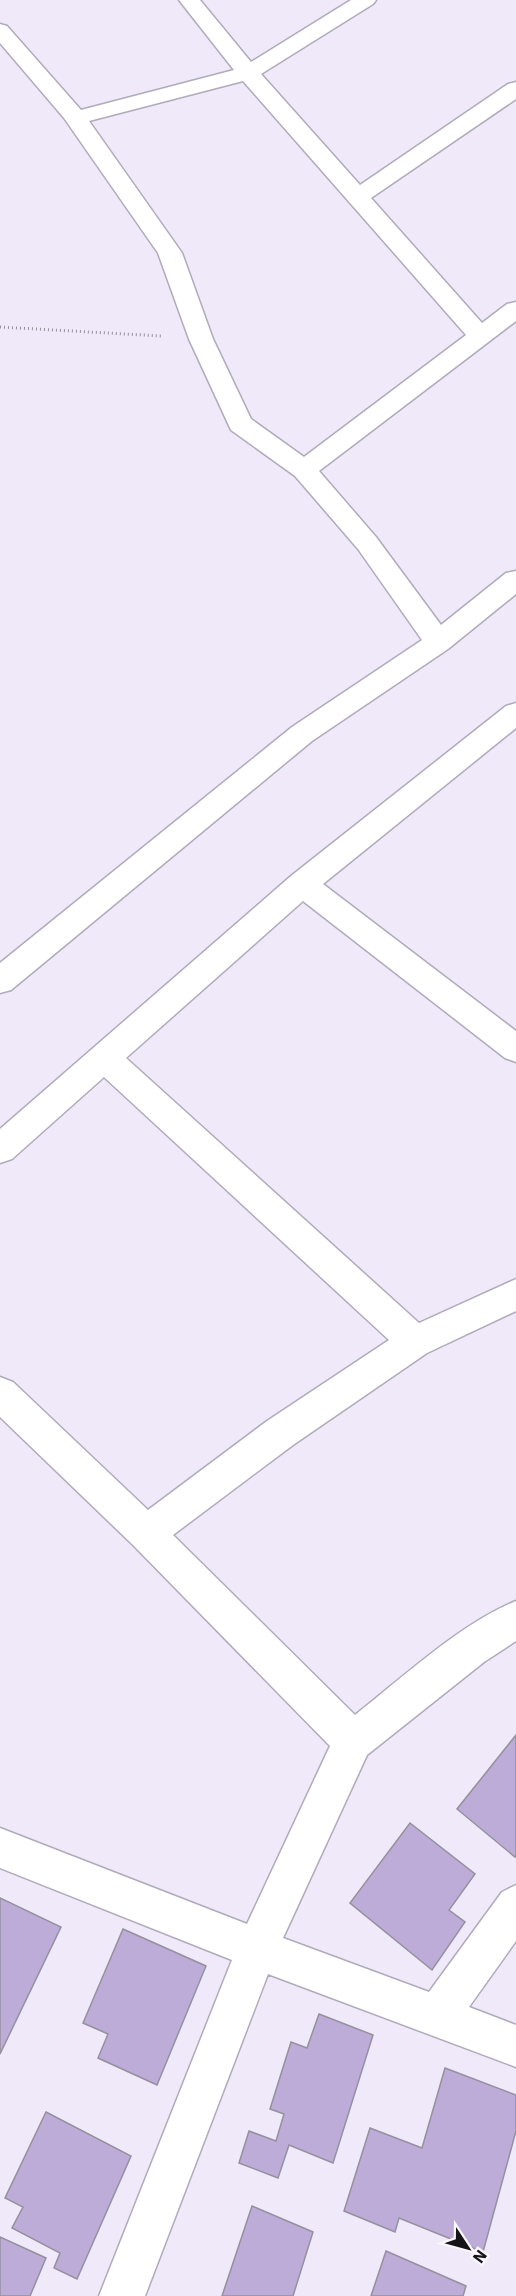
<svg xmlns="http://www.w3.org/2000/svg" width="516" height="2296" viewBox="0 0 516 2296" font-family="'IBM Plex Sans',sans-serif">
  <rect width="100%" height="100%" fill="#efe9f9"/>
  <path fill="#bdacd8" stroke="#95909e" stroke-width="1.5" d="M516,1735V1855L515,1857L457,1809Z
    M410,1823L475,1874L449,1910L465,1922L432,1970L350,1903Z
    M0,1898L61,1927L0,2054Z
    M123,1929L206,1966L157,2085L98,2058L108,2034L83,2023Z
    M319,2014L373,2035L333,2163L289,2145L278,2178L239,2163L249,2131L276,2141L284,2114L270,2109L291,2042L307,2048Z
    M445,2068L516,2095V2131L483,2252L399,2218L395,2232L344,2211L370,2128L422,2148Z
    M46,2112L131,2156L77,2279L54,2268L60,2253L12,2228L23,2207L5,2198Z
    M252,2206L313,2232L293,2296H222Z
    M0,2237L46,2258L30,2296H0Z
    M386,2251L466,2286L463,2296H371Z"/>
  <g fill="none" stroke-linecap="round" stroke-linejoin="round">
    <defs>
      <path id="minor" d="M179,0H200L251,62L351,0H376L373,4L261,74L360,185L508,84L516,82V99L371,198L482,323L507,304L516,302V321L319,471L376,537L441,625L506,573L516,571V594L448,649L312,741L11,990L0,993V963L292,727L422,640L358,549L295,476L231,430L189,339L158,253L64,118L0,43V24L7,26L81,110L234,70ZM243,81L466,335L304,457L251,419L213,339L182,253L89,121Z
        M516,703V728L323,884L516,1031V1062L505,1058L303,901L126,1058L419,1323L516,1279V1311L427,1353L293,1445L173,1535L355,1715C402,1678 461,1623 516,1601V1641L484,1662L367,1755L283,1938L429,1992L502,1892L516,1885V1941L469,2007L516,2025V2067L268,1974L145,2296H99L232,1960L0,1868V1828L247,1924L330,1746L133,1545L0,1417V1377L13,1382L148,1510L267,1421L389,1340L104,1077L12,1159L0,1163V1129L291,876L506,706Z"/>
    </defs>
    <use href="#minor" stroke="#b0abba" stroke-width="3"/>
    <path stroke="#94909b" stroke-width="3" stroke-dasharray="1 3" stroke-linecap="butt" d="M0,327L161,336"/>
    <use href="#minor" fill="#fff" fill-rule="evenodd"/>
  </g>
  <g transform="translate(468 2248) rotate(126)" stroke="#faf8ff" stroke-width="4.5" paint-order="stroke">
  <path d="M0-4.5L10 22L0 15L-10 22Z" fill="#161419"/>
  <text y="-9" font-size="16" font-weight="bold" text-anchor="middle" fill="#161419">N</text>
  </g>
</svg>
